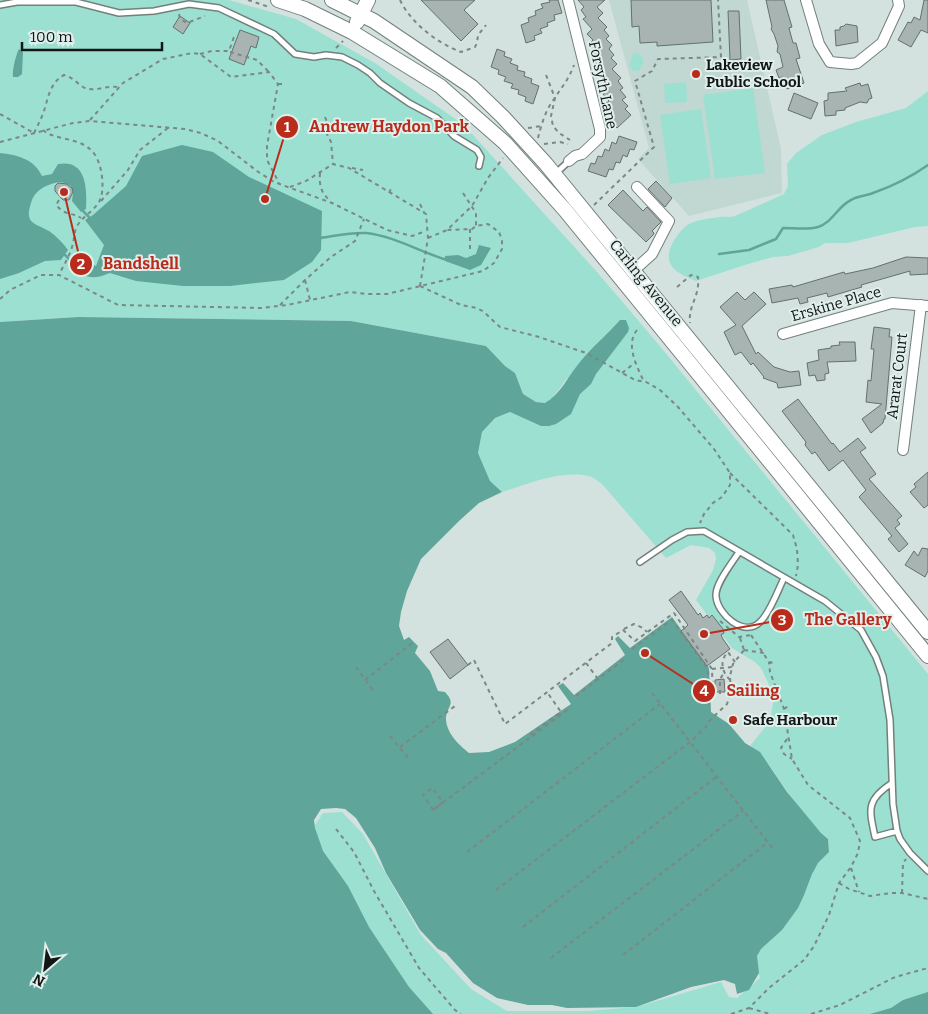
<svg xmlns="http://www.w3.org/2000/svg" width="928" height="1014" viewBox="0 0 928 1014" font-family="Bitter,serif">
  <rect width="100%" height="100%" fill="#d4e2df"/>
  <path fill="#c0d7d2" d="M609,0H747L781,149L782,193L689,216L638,159L649,148Z"/>
  <path fill="#9ce0d2" d="M0,0H229L296,19L375,63L464,125L597,272L659,345L928,674V995L878,1014H419L399,988L311,831L323,813L342,812L363,834L421,935L471,989L507,1011H587L636,1007L721,982L729,997L737,998L760,978L755,957L818,863L829,852L828,839C813,826 799,808 787,791C775,775 767,757 750,746L770,721L774,697L770,687L761,668L755,662L732,648L696,600L713,570L716,559L715,553L709,548L691,545L666,558L602,484C598,481 593,477 588,476C559,470 529,484 502,492L490,481L478,453L482,432L495,418L510,412L541,426H549L568,377L551,400L545,403L536,402L523,394L515,373L505,366L486,346L351,321L78,317L0,322Z
    M636,53L640,54L644,61L639,71L633,70L629,65L633,54Z
    M686,82L687,102L665,103L664,84Z
    M753,88L765,173L715,179L703,95Z
    M928,91V226L915,227L848,243H825L819,247L788,256L773,257L748,264L696,281C676,273 661,265 673,242C677,236 682,228 689,224C697,220 711,218 720,217C725,216 729,218 735,216L784,194L788,186L787,164L796,153L822,135L856,122L906,108Z
    M701,109L711,178L670,184L660,115Z"/>
  <path fill="#5fa599" d="M19,49L23,52L22,74L18,77H13C12,71 16,54 19,49Z
    M182,145L213,152L249,177L322,211L321,250L312,262L284,280L230,286H183L136,281L110,273C91,281 85,277 68,266L73,256L96,266L104,245L85,220L93,215L126,186L142,156Z
    M0,153C18,155 34,159 42,176L52,174L58,164C87,159 87,189 86,209L81,212L72,201L73,193L71,186C62,180 56,182 46,186C38,190 33,195 31,203C24,224 35,223 49,231C56,236 63,243 68,250L61,260L45,261L19,273L0,279Z
    M479,245L491,248L481,265L470,270L445,261V256L458,255L466,258L476,254Z
    M78,317L351,321L486,346L505,366L515,373L523,394L536,402L545,403C561,394 568,376 580,362C592,347 607,335 620,320H626L629,328L628,332L596,374L591,384L580,394L571,414L556,424L549,426H541L510,412L495,418L482,432L478,453L490,481L502,492L479,503L459,521L421,559L407,591L401,612L399,626L404,640L409,637L418,646L415,653L430,671L438,691L445,692C456,704 448,705 446,717C445,732 459,745 469,753L489,752L515,742L571,704L558,686L563,683L574,695L625,655L615,639L618,636L630,648L672,617L709,668L711,712L729,724L745,743L760,752L787,792L821,833L828,839L829,852L818,863L812,874L804,895L798,908L782,930L761,949L757,956L759,973L749,990L737,994L735,984L724,980L691,987L636,1007L567,1008L552,1005H528L497,998L473,983L446,953L438,949L420,930L386,873L375,848L356,818L345,809L336,808L321,809L314,820L315,828L323,851L348,886L369,927L409,987L433,1014H0V322Z
    M928,992V1014H870L891,1008L903,1000Z"/>
  <g fill="none" stroke-linecap="round" stroke-linejoin="round">
    <path stroke="#5fa599" stroke-width="2.5" d="M83,211L89,217
      M320,238C335,236 351,232 366,233C394,236 420,252 447,260
      M63,253L72,262
      M719,254L749,250L776,239L783,228C794,228 807,230 818,227C832,223 838,206 851,200C857,196 866,196 873,193C893,186 911,177 928,165"/>
  </g>
  <path fill="#a7b4b1" stroke="#64706e" d="M421,0H475L464,10L478,24L461,41Z
    M549,0H558L562,13L554,15L555,20L547,23L548,26L540,29L542,33L534,36L535,40L526,43L521,25L529,22L528,18L536,15L535,11L543,8L541,4L550,2Z
    M578,0H605L597,7L603,13L598,18L607,27L604,30L609,36L606,39L612,45L609,49L614,55L611,58L617,64L612,69L621,78L618,81L623,88L620,90L626,97L622,100L628,106L625,109L631,115L617,128L611,122L614,119L608,112L612,110L606,103L609,101L603,94L607,91L601,85L606,80L597,71L600,68L595,62L598,58L592,52L595,50L590,43L593,40L587,34L592,29L583,19L586,17L581,10L584,7Z
    M631,0H711L713,42L657,46V42L640,43L639,26L632,27Z
    M766,0H784L792,27L789,28L793,43H796L800,58L796,59L804,83L787,89L783,77L779,78L776,70L783,67L780,54L777,52L778,46L774,34L771,29L772,27Z
    M924,0H928V33L921,30L911,47L898,40L908,22L911,23L914,17L920,20Z
    M728,11H739L741,59L730,60Z
    M180,16L190,23L183,34L173,27Z
    M846,24L857,26L858,42L836,46L835,30H840V27L844,26Z
    M240,30L259,37L256,48L251,46L244,65L229,59Z
    M497,49L505,52L504,56L512,59L510,63L518,66L517,70L525,72L524,76L532,79L531,83L539,86L533,104L525,101L526,97L518,94L519,90L511,88L513,84L504,81L506,77L498,74L499,70L491,67Z
    M860,83L861,86L868,84L872,98L869,99L867,103L860,102L845,108V110L836,111V115L825,116L824,101L828,100V93L847,91L845,88Z
    M794,93L818,103L811,119L788,110Z
    M619,136L637,142L634,150L630,149L627,157L623,155L620,163L616,162L613,170L609,169L606,177L588,171L591,163L595,164L598,156L602,157L605,149L609,151L612,142L616,144Z
    M656,181L672,198L665,207L648,189Z
    M58,183L67,184L72,188L73,192L69,200H63L55,191V186Z
    M623,190L643,211L647,207L661,222L652,231L654,233L653,235L646,242L608,205Z
    M906,257L928,258V274L910,275V271L861,285L862,287L828,297L827,293L807,298L808,302L800,304L798,298L772,303L769,289L792,285L793,287L844,272L845,274L873,268Z
    M737,292L745,300L754,292L766,304L742,326L756,354L758,352L774,367L790,372L799,371L801,385L778,388L777,383L763,378L764,377L753,363L751,365L741,352L735,355L724,332L736,325L720,307Z
    M874,327L890,329L889,337H892L885,419H884L883,423L871,433L862,419L882,404L866,402L868,380L871,381L874,349H871Z
    M839,342H855L856,361L827,362L829,373L825,374V380L817,381L815,375L809,376L807,363L819,360L818,350L831,348V346L840,345Z
    M798,399L832,444L833,443L840,452L858,438L866,448L860,452L876,474L869,479L902,516L897,520L900,524L895,528L908,544L899,552L888,539L892,536L859,497L866,490L843,460L829,471L815,452L812,454L805,445L806,442L782,411Z
    M928,472V505L924,508L910,492L916,487L914,484Z
    M922,548L928,549V571L925,577L905,565L914,551L918,556Z
    M681,591L698,615L700,613L703,618L707,615L709,618L712,615L723,629L724,633L721,635L723,639L730,649L707,666L681,631L688,625L669,600Z
    M448,639L468,665L450,679L430,652Z
    M724,679L725,692H715V680Z"/>
  <g fill="none" stroke-linecap="round" stroke-linejoin="round">
    <defs>
      <path id="lane" d="M0,5L17,2H76L119,13L154,11L189,4L219,8L274,34L295,54L314,57L326,55L342,57L358,65L370,73L380,83L409,103L437,118L454,136L477,150L481,157L479,166
        M555,174L569,161
        M739,552C732,563 715,584 716,596C717,614 744,638 760,622C770,613 778,590 784,578
        M640,562L672,540L687,532L704,531L825,601L861,630L876,657L883,676L890,720L893,804L897,831L900,839L910,853L928,871
        M892,783C866,800 869,809 875,837L897,831"/>
      <path id="street" d="M568,0L600,129V137L582,154L575,156L569,161
        M806,0L819,44L830,62L851,64L857,63L882,43L899,6L898,0
        M632,272L652,254L669,221L637,187
        M783,334L892,303L928,306
        M903,450L921,305"/>
      <path id="secondary" d="M278,0L305,9L352,32L440,86L505,143L565,210L636,297L928,656
        M332,0L374,21L472,87L503,117L546,164L928,632
        M357,22L368,0"/>
    </defs>
    <use href="#lane" stroke="#73807d" stroke-width="8"/>
    <use href="#street" stroke="#73807d" stroke-width="12"/>
    <use href="#secondary" stroke="#73807d" stroke-width="16"/>
    <path stroke="#7d8785" stroke-width="2" stroke-dasharray="4 4" stroke-linecap="butt" d="M248,0L269,7
      M400,0C411,23 437,43 461,52L475,47L477,43L478,35L486,25
      M179,14L180,19L187,23L205,16
      M336,48L343,41
      M230,52L257,60L269,72
      M200,54L212,51H229L235,34
      M546,75L555,98L551,116L553,126L559,133L570,140
      M278,84H286
      M0,114L34,133
      M325,117L327,122L325,130L331,142L333,164
      M90,120L123,83L163,59L192,53L200,54L231,77L269,72L278,84L267,146V160L279,183
      M528,128L541,126
      M43,130C53,140 79,137 92,151C102,161 106,190 99,202C93,212 82,216 76,228C74,234 74,241 72,247C69,257 63,266 59,275
      M34,133C37,127 40,121 43,114C48,100 49,83 64,75C73,77 77,84 85,88C95,92 107,85 118,87
      M538,138C541,126 545,112 552,102C561,88 568,81 574,65
      M0,142L73,123L89,121L185,129L201,133L218,141L257,171L274,182L332,203L387,230L412,236L426,231
      M544,144L560,142L568,144
      M352,168L363,170
      M320,173C319,186 321,192 330,201
      M290,187L306,181L333,164L349,168L426,214L428,238L420,286
      M389,193L392,187
      M463,193L476,213V226
      M59,200L56,205C66,216 71,212 81,218
      M101,201L128,170L140,150L168,128
      M420,204L424,212
      M594,205L654,147L635,81L652,71L658,59L721,57L718,0
      M428,238L447,230L472,206L488,178L503,158
      M470,249V229
      M305,280L310,300
      M420,286L461,305L477,308L484,312L500,327L539,337L586,353L635,380L646,382L660,390L678,407L714,449L730,473V485L722,497L713,503L704,514L700,523
      M677,287L691,275L698,277C700,297 688,305 690,323
      M0,299L10,290L41,275H59L118,305L261,308L287,305L350,292L367,294H387L483,271L494,263L502,249V240L499,232L488,224L476,226L472,229L447,230
      M280,305L305,280L331,257L355,241L364,219
      M637,330C625,345 637,366 644,382
      M622,373L636,362
      M730,473L793,535L797,549L798,565L796,576
      M720,621L739,637L751,635
      M624,629L634,624L643,628L647,632
      M751,635L769,662L774,663
      M740,638L744,650
      M632,649L672,620L708,669L709,705
      M744,650L764,653
      M586,663L598,679
      M468,665L474,660L505,724L612,643V637L623,630L635,641L674,613L712,669L713,699
      M356,667L374,692
      M712,669L732,667
      M365,680L415,641
      M730,680C722,672 719,661 728,652L735,662
      M652,693L773,849
      M720,694V679L724,673
      M576,696L626,658
      M784,709L790,705
      M532,735L531,734L561,712L547,692
      M390,736L409,759
      M787,739L781,748L784,754L792,759
      M400,747L455,706
      M433,810L443,802L432,788L423,795L433,810L571,707
      M336,829L354,852L374,891L419,968L455,1010L461,1014
      M467,852L660,704
      M851,868L859,892
      M839,883L849,889L870,896L891,893H902L928,899
      M496,890L690,742L706,727L708,722L727,704L731,692L730,676L733,664L744,650
      M902,893L903,863L906,859
      M523,927L716,777
      M623,955L767,843
      M551,958L743,811
      M749,1008L770,1014
      M731,1014L749,1008L769,988L804,960L814,946L829,915L839,883L851,867L858,853L860,841L850,818L808,785L792,759L784,709L770,672L769,662
      M811,1014L840,1005L895,977L928,968"/>
    <use href="#lane" stroke="#fff" stroke-width="5"/>
    <use href="#street" stroke="#fff" stroke-width="10"/>
    <use href="#secondary" stroke="#fff" stroke-width="14"/>
  </g>
  <g fill="#b92c1b" stroke="#e1efec" stroke-width="2">
    <circle cx="696" cy="74" r="5"/>
    <circle cx="733" cy="720" r="5"/>
  </g>
  <g text-anchor="middle" dominant-baseline="central" stroke-width="4" stroke-linejoin="round" paint-order="stroke">
    <g font-size="15" font-weight="bold" fill="#121716" stroke="#e1efec" text-anchor="start">
      <text x="706" y="65">Lakeview<tspan x="706" dy="17">Public School</tspan></text>
      <text x="743" y="720">Safe Harbour</text>
    </g>
    <g font-size="15" fill="#121716" stroke="#e1efec">
      <text transform="translate(603 85) rotate(78)">Forsyth Lane</text>
      <text transform="translate(646 283) rotate(51)">Carling Avenue</text>
      <text transform="translate(836 304) rotate(-16)">Erskine Place</text>
      <text transform="translate(897 376) rotate(-83)">Ararat Court</text>
    </g>
  </g>
  <path fill="none" stroke="#b92c1b" stroke-width="2" d="M265 199L287 127M64 192L81 264M704 634L782 620M645 653L704 691"/>
  <g fill="#b92c1b" stroke="#e1efec" stroke-width="2">
    <circle cx="265" cy="199" r="5"/>
    <circle cx="64" cy="192" r="5"/>
    <circle cx="704" cy="634" r="5"/>
    <circle cx="645" cy="653" r="5"/>
    <circle cx="287" cy="127" r="12"/>
    <circle cx="81" cy="264" r="12"/>
    <circle cx="782" cy="620" r="12"/>
    <circle cx="704" cy="691" r="12"/>
  </g>
  <g font-size="15" text-anchor="middle" font-weight="bold" fill="#fff">
    <text x="287" y="132">1</text>
    <text x="81" y="269">2</text>
    <text x="782" y="625">3</text>
    <text x="704" y="696">4</text>
  </g>
  <g font-size="16" text-anchor="middle" font-weight="bold" fill="#b92c1b" stroke="#e1efec" stroke-width="4" stroke-linejoin="round" paint-order="stroke">
    <text x="389" y="132">Andrew Haydon Park</text>
    <text x="141" y="269">Bandshell</text>
    <text x="848" y="625">The Gallery</text>
    <text x="753" y="696">Sailing</text>
  </g>
  <g transform="translate(45 969) rotate(208)" stroke="#e1efec" stroke-width="4" paint-order="stroke">
  <path d="M0-4L9 19L0 12L-9 19Z" fill="#121716"/>
  <text y="-8" font-size="14" font-weight="bold" text-anchor="middle" fill="#121716">N</text>
  </g>
  <path d="M22 42v8h140v-8" fill="none" stroke="#121716" stroke-width="2.5"/>
  <text x="30" y="42" font-size="15" fill="#121716" stroke="#e1efec" stroke-width="4" paint-order="stroke">100 m</text>
</svg>
